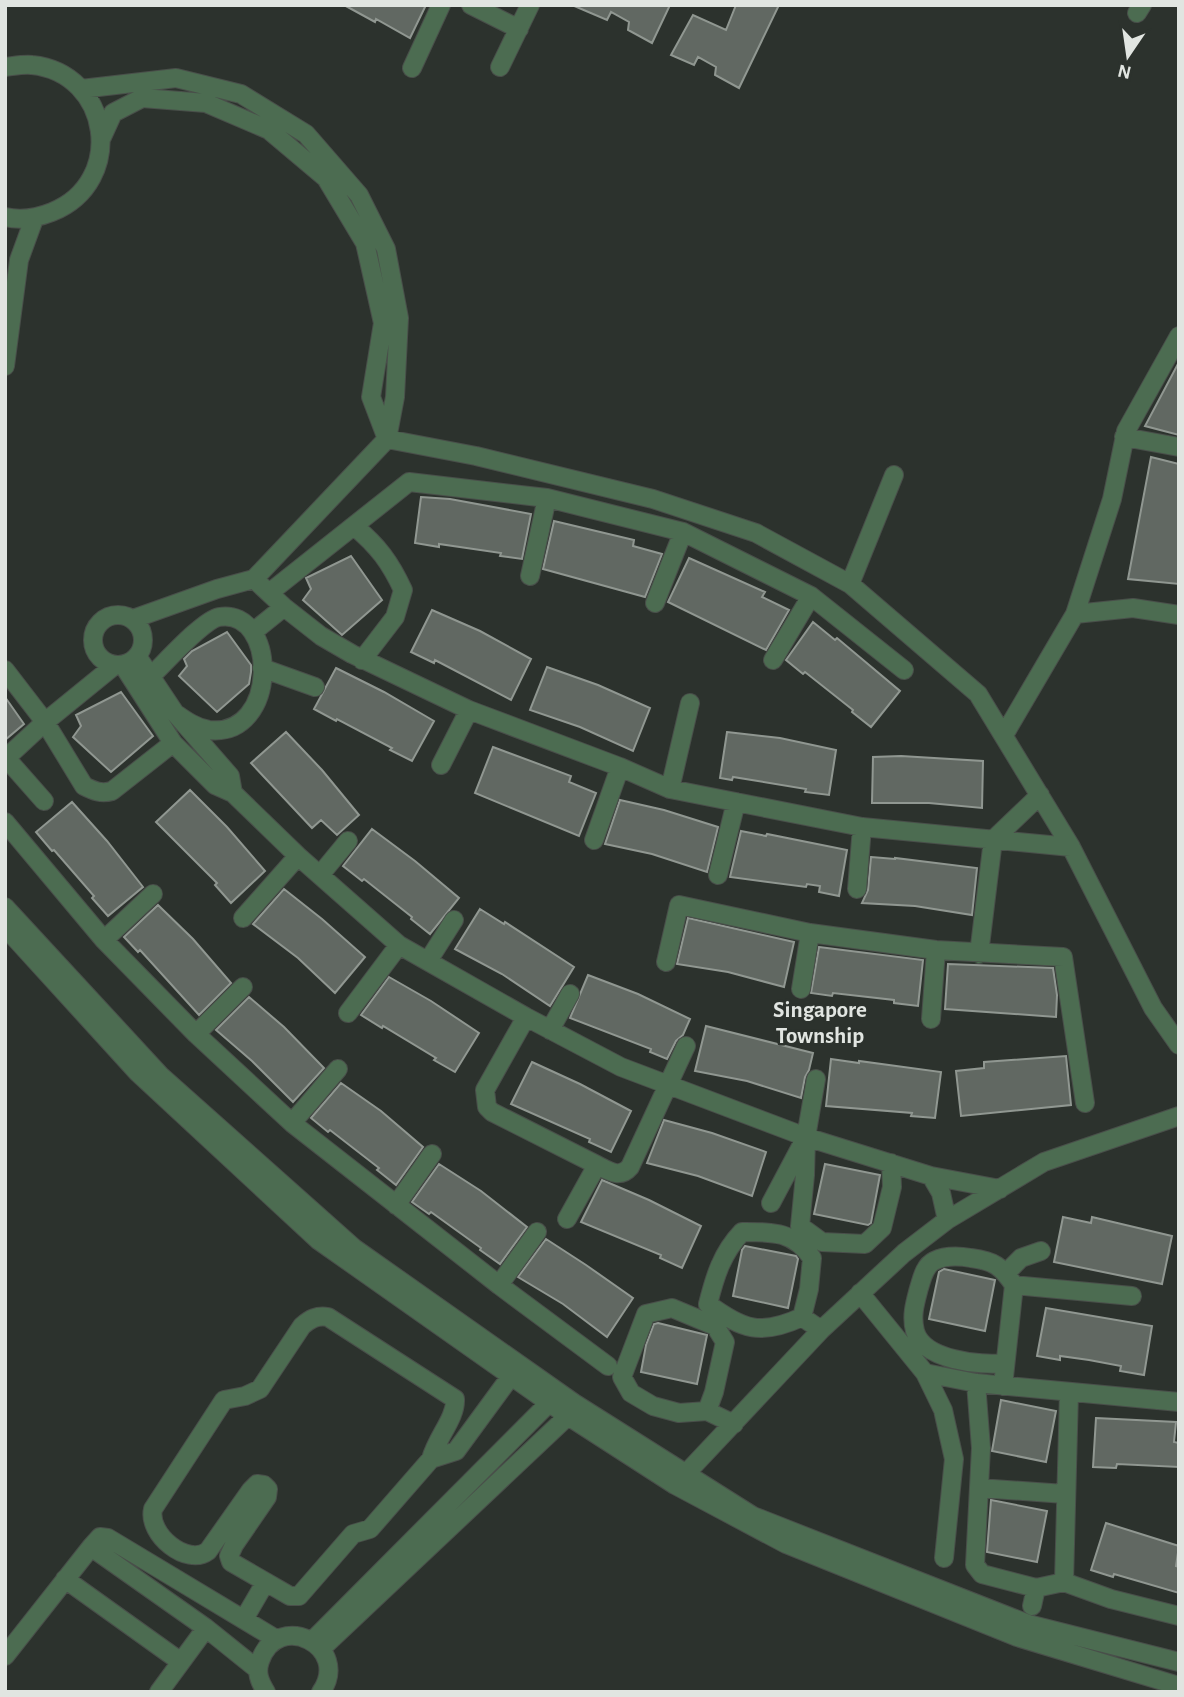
<svg xmlns="http://www.w3.org/2000/svg" width="1184" height="1697" viewBox="0 0 1184 1697" font-family="'Alegreya Sans',sans-serif">
  <rect width="100%" height="100%" fill="#2c322d"/>
  <path fill="#616862" stroke="#909791" stroke-width="2" d="M344,5H426L410,38L376,19L375,22Z
    M572,5H670L652,43L628,30L629,22L611,12L607,20Z
    M736,5H779L739,88L715,75L716,67L698,57L694,65L671,55L693,15L726,30Z
    M1179,362V435L1145,426Z
    M1151,457L1179,464V584L1128,579Z
    M421,497L450,499L531,514L522,559L500,556L501,553L439,544V547L415,543Z
    M554,521L634,540L633,546L662,554L645,597L543,569Z
    M351,556L382,600L342,635L303,600L311,589L306,578Z
    M689,558L765,592L762,597L789,610L766,650L668,602Z
    M432,610L480,631L531,659L511,700L435,660L434,663L411,652Z
    M813,622L835,640L837,638L900,691L871,727L852,712L853,710L805,672L803,674L786,660Z
    M227,632L251,665V672L249,684L217,712L179,676L187,666L184,659L192,651Z
    M547,667L598,685L650,708L633,751L580,727L530,710Z
    M336,668L384,692L434,721L412,761L390,750L392,748L337,719L336,721L314,709Z
    M121,692L153,736L111,772L73,737L81,726L76,715Z
    M5,697L24,724L5,740Z
    M286,732L322,770L359,815L337,835L321,820L312,828L251,763Z
    M727,732L780,738L836,750L829,795L805,792L806,789L733,777L732,780L720,778Z
    M493,747L571,776L569,782L596,793L579,836L475,793Z
    M901,756L983,761L982,808L929,803H872L873,757Z
    M190,790L227,827L265,871L231,903L215,885L217,883L156,822Z
    M620,800L664,810L718,827L707,872L652,854L605,844Z
    M72,802L107,841L143,887L108,916L92,898L94,896L54,850L52,851L36,832Z
    M372,829L415,861L459,898L430,934L411,919L412,917L364,879L362,881L343,866Z
    M741,831L766,836L767,834L847,850L839,896L819,892L820,886L807,884L806,887L730,877Z
    M871,857L895,859V858L977,868L972,915L915,906L862,903L868,890Z
    M284,889L322,919L365,957L335,993L298,958L253,924Z
    M158,905L193,939L231,983L199,1015L140,950L138,952L124,937Z
    M480,909L504,924L505,922L574,967L550,1006L502,974L455,949Z
    M688,918L794,942L784,987L728,972L677,964Z
    M819,947L923,960L918,1006L894,1003V1000L833,993L832,996L811,993Z
    M948,964L1053,968L1057,995L1056,1017L945,1009Z
    M588,975L638,994L690,1019L683,1035L676,1041L667,1059L650,1052L651,1049L570,1018Z
    M389,977L431,1001L479,1033L455,1072L434,1060L436,1058L383,1026L382,1028L361,1015Z
    M249,997L284,1027L324,1068L293,1102L252,1061L216,1030Z
    M706,1026L813,1053L809,1070L805,1077L801,1098L747,1081L695,1071Z
    M1066,1056L1071,1105L961,1116L956,1071L984,1068V1062Z
    M831,1059L859,1063V1061L941,1072L935,1118L911,1116L912,1113L826,1106Z
    M532,1062L580,1084L631,1111L611,1152L589,1142L590,1139L511,1104Z
    M341,1083L381,1111L423,1147L396,1185L377,1170L379,1168L330,1130L328,1132L311,1118Z
    M664,1120L712,1133L766,1152L752,1196L698,1176L647,1163Z
    M439,1164L481,1191L527,1227L500,1264L480,1250L481,1248L431,1212L429,1214L412,1202Z
    M825,1164L880,1175L871,1223L868,1225L814,1214Z
    M602,1180L649,1200L701,1226L682,1268L660,1258L661,1255L581,1222Z
    M1063,1217L1091,1223L1092,1217L1172,1236L1162,1284L1054,1262Z
    M546,1239L586,1265L633,1298L607,1337L563,1304L518,1277Z
    M745,1246L796,1256L798,1259L788,1308L733,1296L742,1250Z
    M944,1269L995,1280L985,1331L929,1319L939,1272Z
    M1046,1308L1152,1326L1144,1375L1120,1371L1121,1366L1089,1360L1060,1356V1360L1037,1356Z
    M658,1323L707,1335L697,1384L641,1372L646,1345L654,1324Z
    M1001,1400L1056,1411L1046,1462L992,1451Z
    M1096,1418L1176,1422L1174,1442L1179,1443V1467L1117,1464L1116,1468L1093,1467Z
    M991,1500L1047,1511L1037,1562L987,1552Z
    M1106,1523L1179,1546L1176,1566L1179,1567V1593L1114,1574L1113,1577L1091,1570Z"/>
  <g fill="none" stroke-linecap="round" stroke-linejoin="round">
    <defs>
      <path id="minor" d="M471,5L519,29
        M1137,13L1142,5
        M5,67C14,66 24,64 32,65C111,73 127,182 52,212C37,218 22,221 5,217
        M500,67L530,5
        M412,68L441,5
        M81,89L176,78L241,94L306,134L359,195L386,249L399,318L395,397L387,439L254,579L217,589L133,619
        M102,137L113,113L142,98L206,103L269,130L326,178L365,243L383,323L371,397L387,439
        M5,366L19,260L34,219
        M1124,437L1179,447
        M387,439L476,456L653,499L756,533L850,584L978,694L1071,847L1153,1008L1179,1045
        M354,526C378,546 390,562 403,590L395,617L362,660
        M530,576L547,498
        M254,579L284,607L321,636L352,654L469,710L620,767L670,789L862,827L1071,847
        M850,584L894,475
        M269,593L409,482L547,498L683,532L811,596L904,670
        M655,603L683,532
        M1075,614L1112,499L1126,431L1179,336
        M93 640a25 25 0 1 1 50 0a25 25 0 1 1-50 0Z
        M253,632L284,607
        M137,656L175,713L230,776L233,793
        M773,660L811,596
        M123,665L173,743L215,785L233,793L298,856L399,945L526,1017L621,1067L806,1137L931,1176L941,1193L947,1220
        M262,668L315,687
        M5,670L45,722L84,786C94,791 101,794 112,791L173,743
        M150,677C164,664 203,620 219,617C278,607 280,738 209,730C196,728 185,720 175,713
        M1004,735L1075,614L1133,608L1179,615
        M6,758L44,801
        M5,759L45,722L115,665
        M441,765L469,710
        M670,789L690,703
        M5,822L104,940L196,1034L292,1123L499,1285L608,1366
        M594,840L620,767
        M320,875L348,841
        M718,875L736,802
        M857,889L862,827
        M5,907L161,1076L354,1248L574,1403L753,1516L1028,1624L1179,1662
        M243,918L298,856
        M5,927L138,1073L318,1240L568,1416L675,1485L786,1544L1017,1637L1179,1686
        M104,940L153,894
        M979,954L993,840L1040,795
        M428,961L454,920
        M666,962L679,905L810,933L936,950L1063,957L1085,1103
        M801,989L810,933
        M348,1013L399,945
        M526,1017L485,1090L487,1107L492,1112L597,1165
        M931,1019L936,950
        M550,1030L570,994
        M196,1034L243,987
        M292,1123L338,1069
        M806,1137L805,1175L800,1226L822,1242L865,1244L882,1228L892,1187L891,1163
        M931,1176L1000,1189
        M771,1203L806,1137L816,1079
        M396,1205L432,1154
        M567,1219L597,1165C609,1171 620,1179 630,1167L686,1046
        M1006,1273L1021,1258L1041,1251
        M499,1285L537,1232
        M1014,1285L1132,1296
        M860,1293L925,1373L943,1410L954,1459L944,1558
        M802,1317L809,1289L812,1258C793,1231 773,1232 742,1232C722,1253 715,1276 708,1304C743,1330 761,1336 802,1317L821,1330
        M925,1373L976,1383L1179,1402
        M976,1383L981,1448L975,1565L982,1574L1036,1588
        M1003,1386L1014,1285C1001,1266 994,1261 971,1258C959,1256 946,1255 934,1261C924,1266 922,1279 919,1288C915,1303 911,1316 915,1331C923,1360 980,1366 1005,1363
        M707,1411L714,1392L725,1342L715,1326L672,1308L646,1314L622,1377L631,1393L653,1406L679,1413L707,1411L734,1424
        M431,1459C437,1437 456,1418 455,1399L328,1317C317,1315 310,1319 302,1326L260,1389L245,1396L224,1400L153,1509C147,1534 187,1567 208,1551L251,1490L257,1484L264,1485L268,1489L267,1497L234,1545L229,1556L231,1562L290,1596H299L353,1534L370,1529L431,1459L456,1451L511,1376
        M679,1481L821,1330L904,1253L947,1220L1044,1162L1179,1116
        M979,1488L1065,1494
        M65,1579L181,1662
        M1064,1582L1069,1392
        M1032,1606L1036,1588L1064,1582L1111,1599L1179,1616
        M244,1619L265,1583
        M312,1641L549,1403
        M321,1649L568,1416
        M5,1656L91,1547
        M257,1669L206,1628L91,1547L100,1537L108,1538L276,1639
        M159,1692L206,1628
        M266,1692C259,1681 256,1672 260,1661C278,1609 352,1647 321,1692"/>
    </defs>
    <use href="#minor" stroke="#494f4a" stroke-width="20"/>
    <use href="#minor" stroke="#4c6c51" stroke-width="18"/>
  </g>
  <g text-anchor="middle" dominant-baseline="central" stroke-width="5" stroke-linejoin="round" paint-order="stroke">
    <g font-size="23" font-weight="bold" fill="#e1e5e1" stroke="#2c322d">
      <text x="820" y="1010">Singapore<tspan x="820" dy="26">Township</tspan></text>
    </g>
  </g>
  <rect width="1184" height="1697" fill="none" stroke="#e1e5e1" stroke-width="14"/>
  <g transform="translate(1128 56) rotate(193)" stroke="#2c322d" stroke-width="5" paint-order="stroke">
  <path d="M0-5L12 26L0 18L-12 26Z" fill="#e1e5e1"/>
  <text y="-10" font-size="19" font-weight="bold" text-anchor="middle" fill="#e1e5e1">N</text>
  </g>
</svg>
